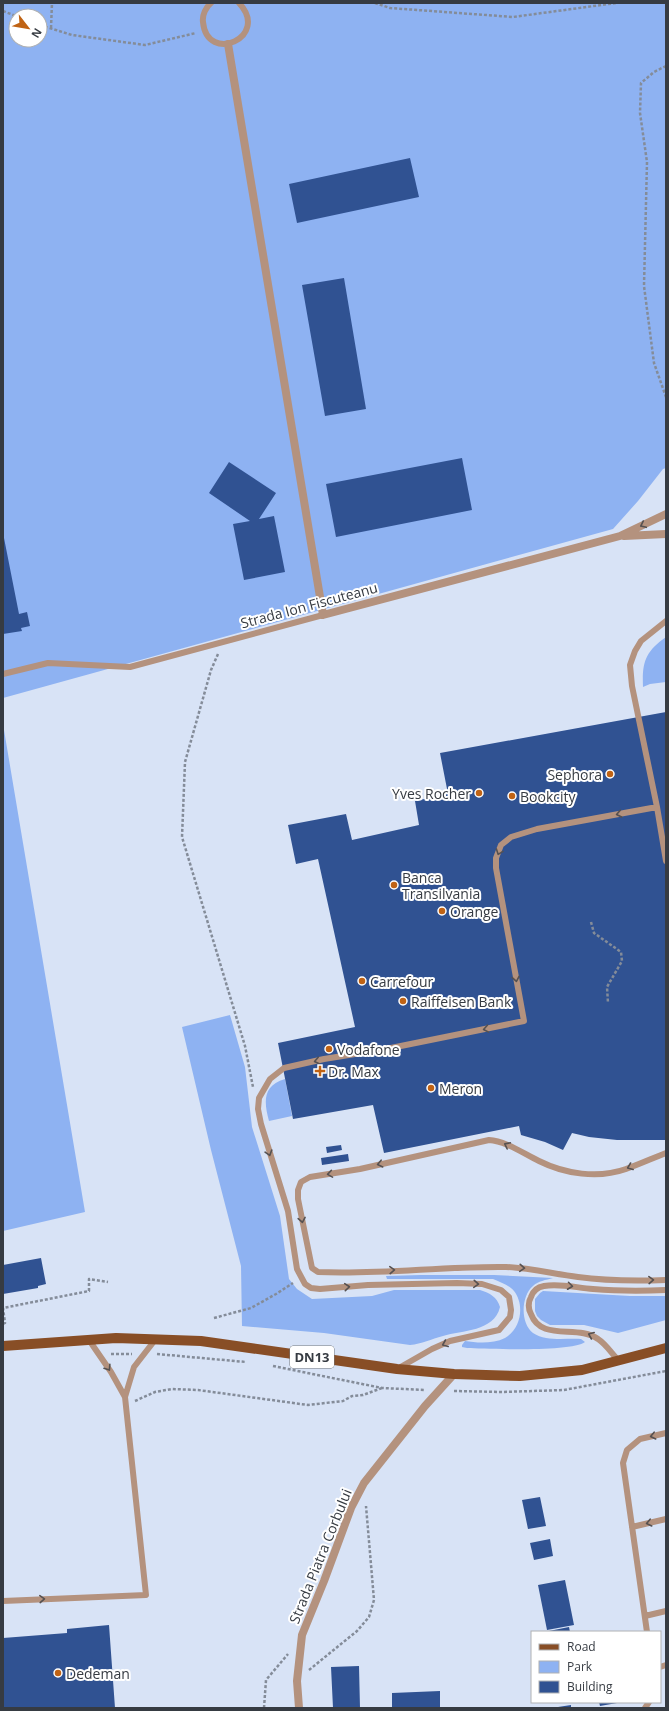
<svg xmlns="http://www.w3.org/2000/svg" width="669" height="1711" viewBox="0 0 669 1711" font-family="'Open Sans',sans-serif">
  <rect width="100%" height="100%" fill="#d8e3f6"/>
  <path fill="#8eb2f2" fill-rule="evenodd" d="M3,3H666V468L663,469L638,501L613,529L3,698ZM16,16H40V40H16Z
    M666,637V682L650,684L643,687C642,662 645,652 666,637Z
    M3,724L85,1212L3,1231Z
    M230,1015L245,1067L252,1127L280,1216L289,1279L297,1289L312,1299L372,1296L394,1290H480C490,1293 497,1297 500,1307C494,1332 462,1330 443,1336C431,1339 422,1344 410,1345L324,1333L242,1326L241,1266L211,1150L182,1027Z
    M285,1079L292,1116L269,1121C264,1102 262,1086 285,1079Z
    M421,1275H494L553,1278C546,1280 538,1281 533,1286C521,1296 520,1323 533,1333C547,1342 566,1338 581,1339L585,1342C573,1352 486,1349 467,1348L462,1347V1345L465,1341C477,1343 493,1344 505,1338C521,1329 525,1305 514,1291C509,1285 500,1282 493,1279H387L386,1276Z
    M543,1291L630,1296H666V1320L618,1333L584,1325H550L541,1320L537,1316L535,1311V1299L540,1293Z"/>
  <path fill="#305292" d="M410,158L419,197L297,223L289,184Z
    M344,278L366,409L325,416L302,285Z
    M462,458L472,510L336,537L326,484Z
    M229,462L276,493L259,519L274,516L285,572L244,580L233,524L250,521L209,493Z
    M4,538L19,614L27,612L30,626L21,628L22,631L3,634Z
    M666,712V1140H617L589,1137L572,1133L563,1150L545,1142L521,1135L519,1126L384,1153L373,1105L293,1119L278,1043L355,1027L318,859L296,864L288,825L346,814L352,840L419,825L415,801L448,794L440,753Z
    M341,1145L342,1150L327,1153L326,1147Z
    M348,1154L349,1161L322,1165L321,1158Z
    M41,1258L46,1284L38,1286V1288L3,1294V1265Z
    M540,1497L546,1526L528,1529L522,1500Z
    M550,1539L553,1556L534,1560L530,1543Z
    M565,1580L574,1625L547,1630L538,1585Z
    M109,1625L115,1708H3V1638L67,1633V1629Z
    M569,1627L570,1632H549V1631Z
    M359,1666L360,1708H333L331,1667Z
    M440,1691V1708H392V1693Z
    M599,1702H617V1703L600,1706Z
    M571,1705V1708H558V1707Z"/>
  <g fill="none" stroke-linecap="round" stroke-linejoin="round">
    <path stroke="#848c99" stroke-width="2.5" stroke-dasharray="3 2" stroke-linecap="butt" d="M375,3L390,8L513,17L616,3
      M3,11L16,16
      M40,25L72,35L145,45L196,33
      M51,28L52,3
      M666,66L654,72L641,83L640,113L647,162L644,286L654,363L666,397
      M218,654L211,670L185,762L182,837L245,1046L253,1087
      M591,922L594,933L621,952L622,961L607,987L608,1003
      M214,1318L251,1308L276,1294L293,1283
      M3,1324L5,1323L3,1308L89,1291V1279L108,1282
      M111,1354H132
      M157,1354L246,1362
      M273,1366L382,1388L425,1390
      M454,1391L502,1392L564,1390L666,1371
      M135,1401L155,1392L172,1389L198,1390L308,1405L343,1401L352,1396L363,1395L382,1388
      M309,1670L357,1631L369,1617L374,1600L366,1506
      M264,1708L266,1680L288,1654"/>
    <path stroke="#b4927e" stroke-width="6" d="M211,3C206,7 202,15 203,22C207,65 271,37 239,3
      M666,621L641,641L635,651L630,665L632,686L657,807L666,861
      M3,674L48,663L130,667L323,615
      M666,1153C653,1158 640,1164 626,1169C598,1179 565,1174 539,1161C524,1154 506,1141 489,1140L360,1169L310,1177L301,1182L298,1190V1199L312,1268L318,1272C380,1275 443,1266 506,1267C530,1268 554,1274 578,1277C607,1281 637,1281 666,1280
      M619,1361C612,1354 606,1344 598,1339C578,1324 541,1342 531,1314C528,1309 528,1302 531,1297C533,1291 538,1287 544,1286C560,1283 577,1288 593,1289C617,1291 642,1291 666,1290
      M397,1369L432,1349L450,1341L499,1330L510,1317L511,1310L509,1297L501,1290L482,1284L457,1283L368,1285L320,1289L311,1288L305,1284L297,1269L288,1211L261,1124L258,1109L259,1098L270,1079L284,1068L324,1059L386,1049L524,1021L496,868V858L501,845L511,837L537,829L657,807
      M125,1397L134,1367L155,1340
      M632,1527L666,1519
      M3,1601L146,1595L125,1397L111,1372L89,1340
      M645,1616L666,1611
      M647,1632L623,1463L627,1450L640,1439L666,1433
      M660,1667L666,1665
      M645,1708L649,1702"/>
    <path stroke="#b4927e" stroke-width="8" d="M228,44L323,615L620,536L666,514
      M624,536L666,534
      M299,1708L297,1681L302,1635L324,1581L351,1508L364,1483L425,1406L454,1374"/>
    <path stroke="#884e26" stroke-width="10" d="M3,1346L116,1338L201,1341L397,1369L454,1374L520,1376L582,1370L666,1348"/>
  </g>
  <defs><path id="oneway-chevron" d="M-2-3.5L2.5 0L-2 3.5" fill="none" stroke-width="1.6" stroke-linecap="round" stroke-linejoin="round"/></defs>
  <g stroke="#565151">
    <use href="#oneway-chevron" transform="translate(643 525) rotate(155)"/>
    <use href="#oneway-chevron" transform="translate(619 814) rotate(169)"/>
    <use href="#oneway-chevron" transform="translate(499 852) rotate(110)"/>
    <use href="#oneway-chevron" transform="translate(516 979) rotate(80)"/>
    <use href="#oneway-chevron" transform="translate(486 1029) rotate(170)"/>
    <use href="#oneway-chevron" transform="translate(317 1061) rotate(168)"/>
    <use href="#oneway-chevron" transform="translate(507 1145) rotate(-153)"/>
    <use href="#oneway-chevron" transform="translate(269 1153) rotate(73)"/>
    <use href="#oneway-chevron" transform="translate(380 1164) rotate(167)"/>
    <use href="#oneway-chevron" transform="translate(630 1167) rotate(159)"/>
    <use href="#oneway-chevron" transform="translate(330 1174) rotate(171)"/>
    <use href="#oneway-chevron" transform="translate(302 1220) rotate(80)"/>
    <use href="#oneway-chevron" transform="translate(522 1268) rotate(4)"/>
    <use href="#oneway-chevron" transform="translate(392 1270) rotate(-3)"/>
    <use href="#oneway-chevron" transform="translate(651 1280) rotate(-2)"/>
    <use href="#oneway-chevron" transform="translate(476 1284) rotate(4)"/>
    <use href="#oneway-chevron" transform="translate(570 1286) rotate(7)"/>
    <use href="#oneway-chevron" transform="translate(347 1287) rotate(-5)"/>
    <use href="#oneway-chevron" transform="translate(591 1335) rotate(-157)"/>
    <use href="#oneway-chevron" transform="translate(445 1344) rotate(157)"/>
    <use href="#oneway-chevron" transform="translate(108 1368) rotate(57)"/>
    <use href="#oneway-chevron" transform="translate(653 1436) rotate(167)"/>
    <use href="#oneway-chevron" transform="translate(649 1523) rotate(167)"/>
    <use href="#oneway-chevron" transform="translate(42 1599) rotate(-3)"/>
  </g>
  <g fill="#c06314" stroke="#fff" stroke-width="1.5">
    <circle cx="610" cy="774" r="4"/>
    <circle cx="479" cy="793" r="4"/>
    <circle cx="512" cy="796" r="4"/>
    <circle cx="394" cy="885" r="4"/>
    <circle cx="442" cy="911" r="4"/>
    <circle cx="362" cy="981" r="4"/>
    <circle cx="403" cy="1001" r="4"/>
    <circle cx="329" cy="1049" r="4"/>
    <path d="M318 1065h4v4h4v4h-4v4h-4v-4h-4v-4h4z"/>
    <circle cx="431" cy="1088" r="4"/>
    <circle cx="58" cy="1673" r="4"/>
  </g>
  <g text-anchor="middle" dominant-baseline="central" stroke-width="4" stroke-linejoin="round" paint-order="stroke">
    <rect fill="#fff" stroke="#72767b" stroke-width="1" x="290" y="1346" width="44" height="22" rx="3"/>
    <g font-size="13" font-weight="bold" fill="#363b42">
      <text x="312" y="1357">DN13</text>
    </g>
    <g font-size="14" fill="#363b42" stroke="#fff">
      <text transform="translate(309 605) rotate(-15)">Strada Ion Fiscuteanu</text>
      <text transform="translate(320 1556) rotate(-68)">Strada Piatra Corbului</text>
    </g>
    <g font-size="14" fill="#363b42" stroke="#fff" text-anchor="start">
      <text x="602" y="774" text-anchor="end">Sephora</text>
      <text x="471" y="793" text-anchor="end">Yves Rocher</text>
      <text x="520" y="796">Bookcity</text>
      <text x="402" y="877">Banca<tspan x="402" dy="16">Transilvania</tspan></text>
      <text x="450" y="911">Orange</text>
      <text x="370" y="981">Carrefour</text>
      <text x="411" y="1001">Raiffeisen Bank</text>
      <text x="337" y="1049">Vodafone</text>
      <text x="328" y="1071">Dr. Max</text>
      <text x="439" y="1088">Meron</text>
      <text x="66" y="1673">Dedeman</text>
    </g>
  </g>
  <rect width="669" height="1711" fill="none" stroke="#363b42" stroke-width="8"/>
  <rect x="531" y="1631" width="130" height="72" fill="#ffffff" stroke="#afb1b3"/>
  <rect x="539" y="1644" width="20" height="6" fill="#884e26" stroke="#afb1b3"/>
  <text x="567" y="1651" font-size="12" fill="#363b42">Road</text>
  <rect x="539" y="1661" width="20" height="12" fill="#8eb2f2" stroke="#afb1b3"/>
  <text x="567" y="1671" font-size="12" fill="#363b42">Park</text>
  <rect x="539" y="1681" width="20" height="12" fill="#305292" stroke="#afb1b3"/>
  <text x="567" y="1691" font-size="12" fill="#363b42">Building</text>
  <g transform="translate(28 28) rotate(121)"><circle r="19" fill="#ffffff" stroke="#afb1b3"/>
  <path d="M0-3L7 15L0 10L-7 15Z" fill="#c06314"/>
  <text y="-6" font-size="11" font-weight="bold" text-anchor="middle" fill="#363b42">N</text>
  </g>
</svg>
